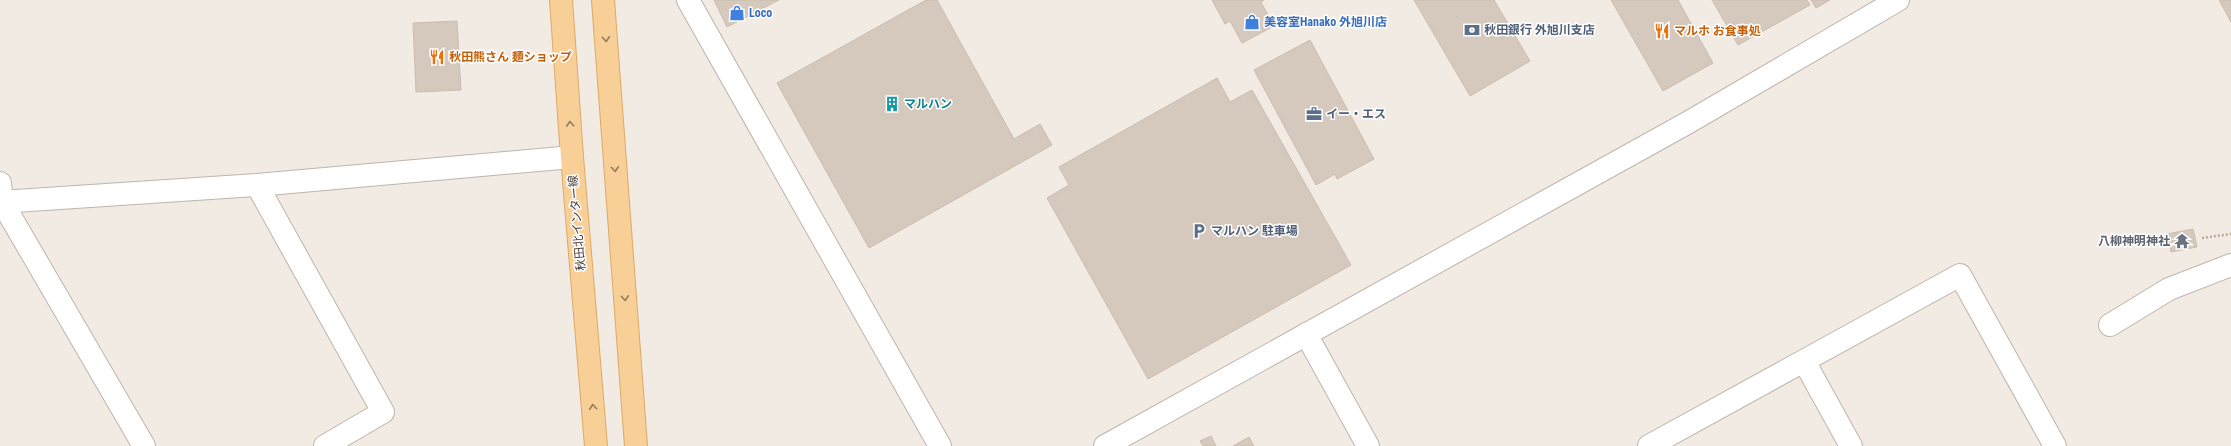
<svg xmlns="http://www.w3.org/2000/svg" width="2231" height="446" viewBox="0 0 2231 446" font-family="'Roboto Condensed','Noto Sans JP',sans-serif">
  <rect width="100%" height="100%" fill="#f1ebe4"/>
  <path fill="#d5c9bd" stroke="#ccbcae" d="M714,0H779L727,27Z
    M926,0H937L1014,139L1040,124L1052,145L869,248L777,83Z
    M1212,0H1264L1261,2L1274,26L1242,43L1230,21L1225,24Z
    M1414,0H1494L1530,61L1470,96Z
    M1611,0H1678L1713,63L1663,91Z
    M1712,0H1807L1810,5L1738,45Z
    M1811,0H1830L1816,8Z
    M2219,0H2231V22Z
    M457,21L461,90L416,92L413,23Z
    M1310,40L1374,159L1337,179L1335,174L1316,185L1254,70Z
    M1217,78L1230,102L1252,90L1351,265L1148,379L1047,198L1069,185L1059,167Z
    M2193,229L2197,247L2171,252L2167,234Z
    M1211,436L1216,446H1203L1200,441Z
    M1249,437L1254,446H1233Z"/>
  <g fill="none" stroke-linecap="round" stroke-linejoin="round">
    <defs>
      <path id="minor" d="M688,0L940,446
        M0,183L2,202L144,446
        M257,185L383,412L325,446
        M0,202L257,185L572,157
        M2110,325L2169,289L2231,265
        M1306,334L1368,446
        M1804,361L1851,446
        M1649,446L1960,275L2055,446"/>
      <path id="tertiary" d="M1105,446L1689,122L1898,0"/>
      <path id="primary" d="M561,0L572,157L596,446
        M603,0L636,446"/>
    </defs>
    <use href="#minor" stroke="#bfb5aa" stroke-width="24"/>
    <use href="#tertiary" stroke="#bfb5aa" stroke-width="24"/>
    <use href="#primary" stroke="#dcaa67" stroke-width="24"/>
    <path stroke="#bdac9a" stroke-width="2.5" stroke-dasharray="2 2" stroke-linecap="butt" d="M2202,238L2231,234"/>
    <use href="#minor" stroke="#fff" stroke-width="22"/>
    <use href="#tertiary" stroke="#fff" stroke-width="22"/>
    <use href="#primary" stroke="#f8cf96" stroke-width="22"/>
  </g>
  <defs><path id="oneway-chevron" d="M-2-3.5L2.5 0L-2 3.5" fill="none" stroke-width="1.6" stroke-linecap="round" stroke-linejoin="round"/></defs>
  <g stroke="#947e60">
    <use href="#oneway-chevron" transform="translate(606 39) rotate(86)"/>
    <use href="#oneway-chevron" transform="translate(570 124) rotate(-94)"/>
    <use href="#oneway-chevron" transform="translate(615 169) rotate(86)"/>
    <use href="#oneway-chevron" transform="translate(625 298) rotate(86)"/>
    <use href="#oneway-chevron" transform="translate(593 407) rotate(-95)"/>
  </g>
  <defs>
    <symbol id="shop-bare" viewBox="-9 -9 18 18"><path d="M-5-2.5h2.3a2.7 3.5 0 0 1 5.4 0H5L5.5 6h-11ZM-1.5-2.5h3a1.5 2.3 0 0 0-3 0Z" fill="#3f7fe0" stroke="#fff" stroke-width="2.5" paint-order="stroke"/></symbol>
    <symbol id="bank-bare" viewBox="-9 -9 18 18"><path d="M-6-4H6V4H-6ZM0-2.3a2.3 2.3 0 1 0 0 4.6a2.3 2.3 0 1 0 0-4.6Z" fill="#5c6f8a" stroke="#fff" stroke-width="2.5" paint-order="stroke"/></symbol>
    <symbol id="restaurant-bare" viewBox="-9 -9 18 18"><path d="M-5-6h1v4h1v-4h1v4h1v-4h1v5L-1.5 .5V6h-2V.5L-5-1ZM5-6V6H3V1.5H1.5Q1.5-4 5-6Z" fill="#e8710a" stroke="#fff" stroke-width="2.5" paint-order="stroke"/></symbol>
    <symbol id="building-bare" viewBox="-9 -9 18 18"><path d="M-4-6H4V6H1V3H-1V6H-4ZM-2.5-4.3h1.7v1.8h-1.7ZM.8-4.3h1.7v1.8H.8ZM-2.5-1h1.7V.8h-1.7ZM.8-1h1.7V.8H.8Z" fill="#0f9aa8" stroke="#fff" stroke-width="2.5" paint-order="stroke"/></symbol>
    <symbol id="office-bare" viewBox="-9 -9 18 18"><path d="M-6-3h4V-5.5h4V-3h4V5H-6ZM-1-4.5V-3h2v-1.5ZM-6 0V1H6V0Z" fill="#5c6f8a" stroke="#fff" stroke-width="2.5" paint-order="stroke"/></symbol>
    <symbol id="parking-bare" viewBox="-9 -9 18 18"><path d="M-3.5-5.5H1a3.5 3.5 0 0 1 0 7H-1V5.5H-3.5ZM-1-3.4V-.6H.8a1.4 1.4 0 0 0 0-2.8Z" fill="#5c6f8a" stroke="#fff" stroke-width="2.5" paint-order="stroke"/></symbol>
    <symbol id="temple-bare" viewBox="-9 -9 18 18"><path d="M0-6L5-2H3V0L6.5 2.5H4V6H1.5V3h-3V6H-4V2.5H-6.5L-3 0V-2H-5Z" fill="#6b7280" stroke="#fff" stroke-width="2.5" paint-order="stroke"/></symbol>
  </defs>
  <g fill-rule="evenodd">
    <use href="#shop-bare" x="726" y="2" width="22" height="22"/>
    <use href="#shop-bare" x="1241" y="11" width="22" height="22"/>
    <use href="#bank-bare" x="1461" y="19" width="22" height="22"/>
    <use href="#restaurant-bare" x="1651" y="20" width="22" height="22"/>
    <use href="#restaurant-bare" x="426" y="46" width="22" height="22"/>
    <use href="#building-bare" x="881" y="93" width="22" height="22"/>
    <use href="#office-bare" x="1303" y="103" width="22" height="22"/>
    <use href="#parking-bare" x="1188" y="220" width="22" height="22"/>
    <use href="#temple-bare" x="2171" y="230" width="22" height="22"/>
  </g>
  <g text-anchor="middle" dominant-baseline="central" stroke-width="3" stroke-linejoin="round" paint-order="stroke">
    <g font-size="12" font-weight="bold" fill="#366cbe" stroke="#fff" text-anchor="start">
      <text x="749" y="13">Loco</text>
      <text x="1264" y="22">美容室Hanako 外旭川店</text>
    </g>
    <g font-size="12" font-weight="bold" fill="#4e5e75" stroke="#fff" text-anchor="start">
      <text x="1484" y="30">秋田銀行 外旭川支店</text>
      <text x="1326" y="114">イー・エス</text>
      <text x="1211" y="231">マルハン 駐車場</text>
    </g>
    <g font-size="12" font-weight="bold" fill="#c56008" stroke="#fff" text-anchor="start">
      <text x="1674" y="31">マルホ お食事処</text>
      <text x="449" y="57">秋田熊さん 麺ショップ</text>
    </g>
    <g font-size="12" font-weight="bold" fill="#0d838f" stroke="#fff" text-anchor="start">
      <text x="904" y="104">マルハン</text>
    </g>
    <g font-size="12" fill="#433b34" stroke="#fff">
      <text transform="translate(577 223) rotate(-95)">秋田北インター線</text>
    </g>
    <g font-size="12" font-weight="bold" fill="#5b616d" stroke="#fff" text-anchor="end">
      <text x="2170" y="241">八柳神明神社</text>
    </g>
  </g>
</svg>
